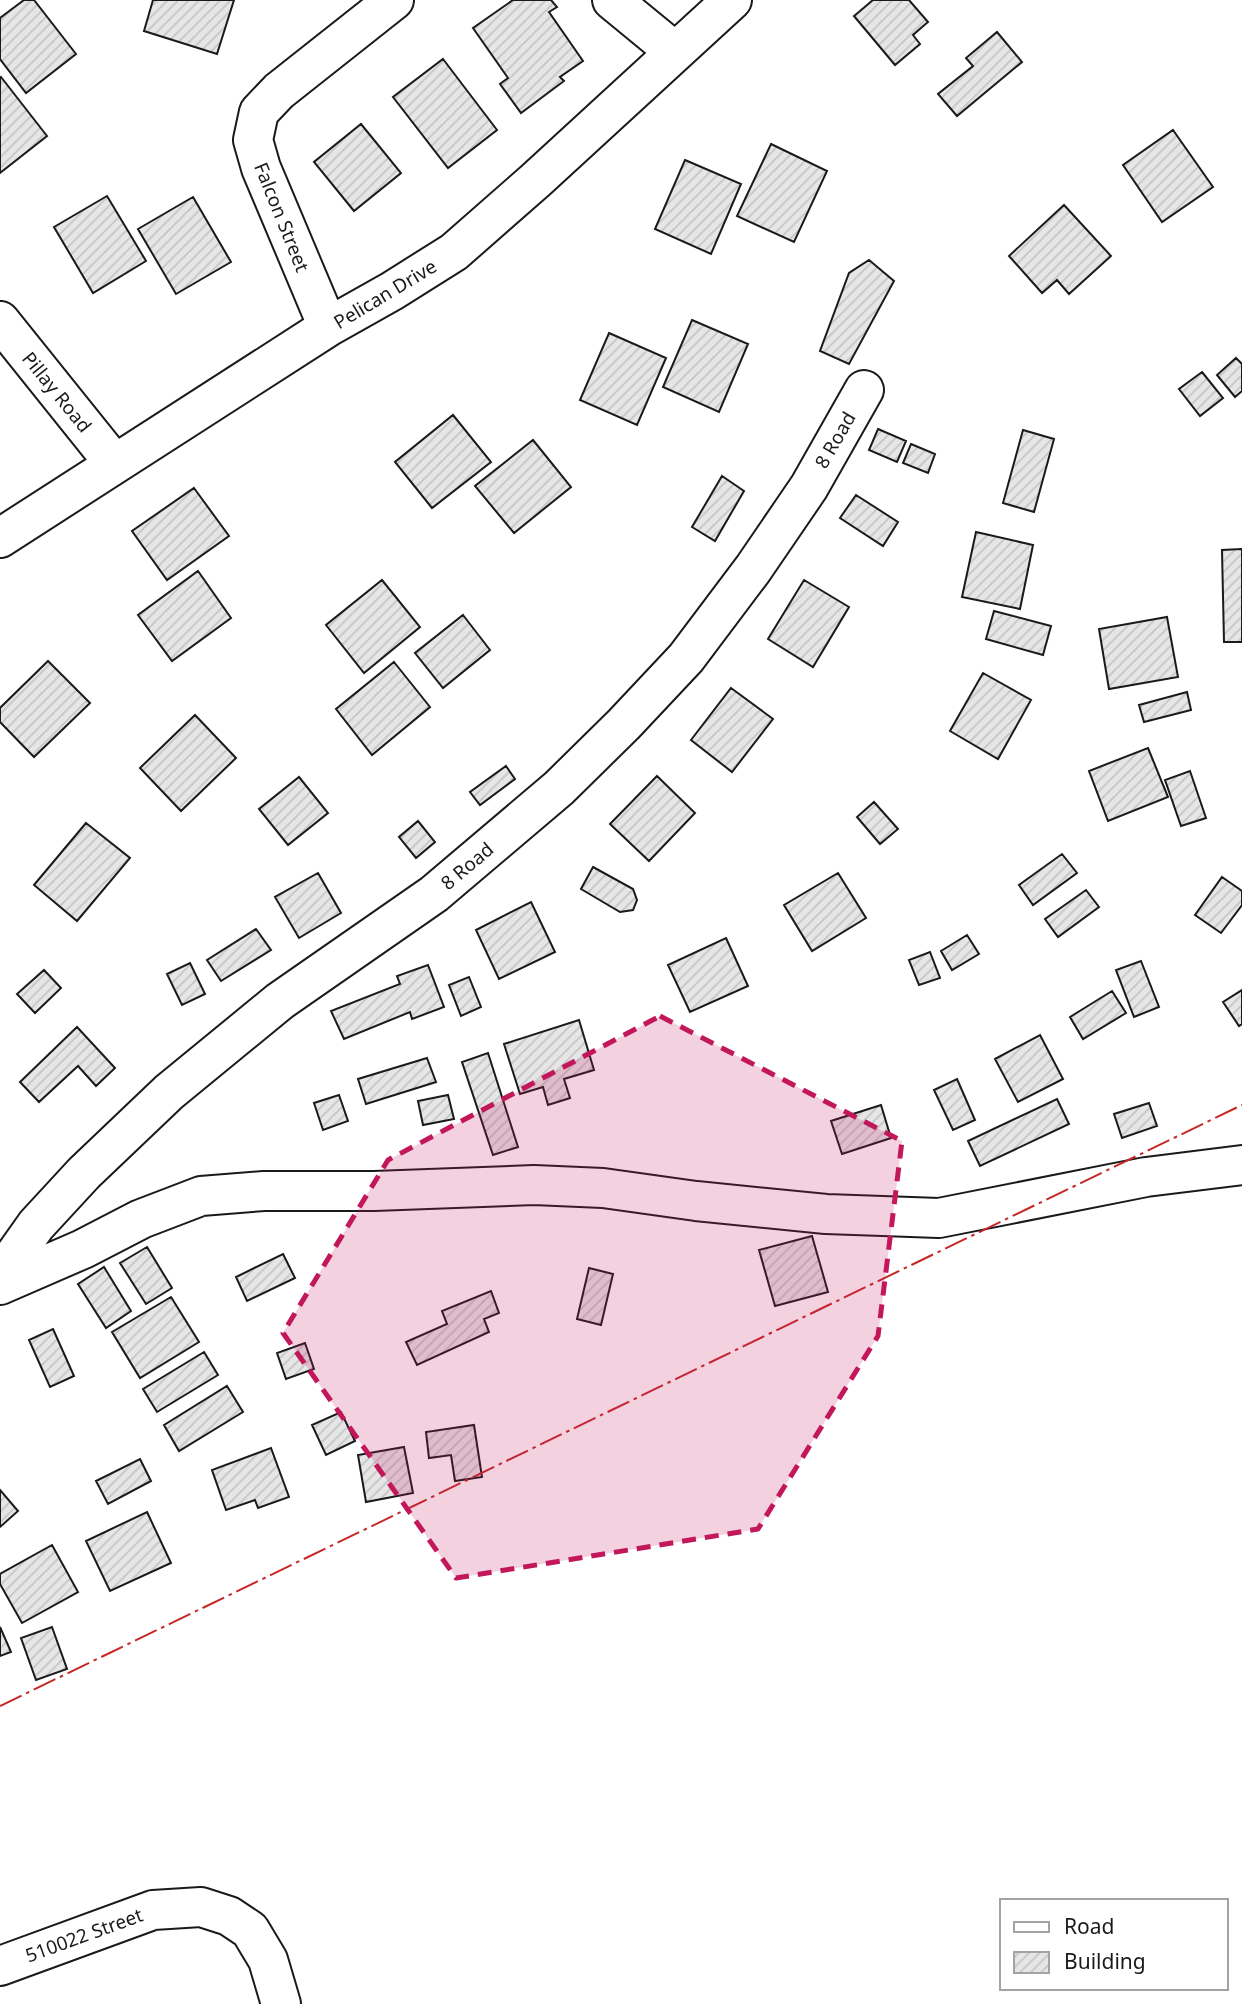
<svg xmlns="http://www.w3.org/2000/svg" width="1242" height="2004" viewBox="0 0 1242 2004" font-family="'Noto Sans',sans-serif">
  <defs>
    <pattern id="building-hatch" width="6" height="6" patternUnits="userSpaceOnUse" patternTransform="scale(1.75)"><rect width="6" height="6" fill="#e6e6e6"/><path d="M-1 1l2-2M0 6l6-6M5 7l2-2" fill="none" stroke="#c5c5c5"/></pattern>
  </defs>
  <rect width="100%" height="100%" fill="#fff"/>
  <path fill="url(#building-hatch)" stroke="#1a1a1a" stroke-width="2" d="M24,0H34L76,54L26,93L0,59V18Z
    M153,0H234L217,54L144,31Z
    M513,0H551L557,7L549,12L583,61L560,77L564,81L521,113L500,84L508,78L473,28Z
    M873,0H909L928,22L913,35L920,44L895,65L854,16Z
    M997,32L1022,62L957,116L938,94L973,66L966,58Z
    M443,59L497,130L448,168L393,97Z
    M1,77L47,136L0,173V78Z
    M361,124L401,173L354,211L314,162Z
    M1173,130L1213,187L1162,222L1123,165Z
    M771,144L827,171L794,242L737,216Z
    M685,160L741,184L711,254L655,229Z
    M107,196L146,261L93,293L54,227Z
    M193,197L231,262L176,294L138,229Z
    M1064,205L1111,256L1069,294L1057,280L1042,293L1009,256Z
    M869,260L894,281L849,364L820,351L849,273Z
    M692,320L748,344L719,412L663,387Z
    M609,333L666,358L637,425L580,400Z
    M1236,358L1242,364V391L1235,397L1217,375Z
    M1202,372L1223,398L1200,416L1179,389Z
    M453,415L491,462L432,508L395,462Z
    M878,429L906,441L897,462L869,450Z
    M1023,430L1054,439L1034,512L1003,503Z
    M533,440L571,487L514,533L475,486Z
    M911,444L935,454L928,473L903,463Z
    M722,476L744,491L715,541L692,527Z
    M194,488L229,536L167,580L132,531Z
    M856,495L898,522L883,546L840,518Z
    M976,532L1033,545L1020,609L962,597Z
    M1242,549V642H1224L1222,550Z
    M198,571L231,618L172,661L138,615Z
    M382,580L420,627L364,673L326,625Z
    M804,580L849,607L813,667L768,639Z
    M994,611L1051,626L1043,655L986,639Z
    M463,615L490,650L443,688L415,653Z
    M1167,617L1178,677L1109,689L1099,629Z
    M48,661L90,703L34,757L0,722V708Z
    M394,662L430,707L372,755L336,709Z
    M983,673L1031,700L998,759L950,731Z
    M731,688L773,719L732,772L691,740Z
    M1187,692L1191,710L1144,722L1139,705Z
    M195,715L236,758L181,811L140,768Z
    M1148,748L1168,797L1108,821L1089,771Z
    M506,766L515,779L480,805L470,792Z
    M1190,771L1206,818L1181,826L1165,780Z
    M657,776L695,813L649,861L610,824Z
    M299,777L328,813L288,845L259,809Z
    M874,802L898,829L880,844L857,817Z
    M418,821L435,842L416,858L399,837Z
    M86,823L130,858L77,921L34,885Z
    M1062,854L1077,873L1033,905L1019,885Z
    M593,867L633,889L637,900L633,910L620,912L581,889Z
    M318,873L341,913L299,938L275,897Z
    M838,873L866,918L812,951L784,905Z
    M1222,877L1242,891V905L1221,933L1195,915Z
    M1086,890L1099,907L1058,937L1045,919Z
    M531,902L555,952L499,979L476,930Z
    M256,929L271,950L221,981L207,960Z
    M967,935L979,954L952,970L941,951Z
    M726,938L748,986L690,1012L668,965Z
    M930,952L940,978L919,985L909,960Z
    M1141,961L1159,1007L1134,1017L1116,970Z
    M190,963L205,994L182,1005L167,974Z
    M428,965L444,1007L412,1019L410,1012L344,1039L331,1011L400,984L397,976Z
    M44,970L61,988L35,1013L17,994Z
    M469,977L481,1007L461,1016L449,985Z
    M1242,990V1024L1239,1026L1223,1002Z
    M1112,991L1126,1013L1083,1039L1070,1017Z
    M579,1020L594,1070L564,1079L570,1098L548,1105L543,1087L520,1094L504,1044Z
    M77,1027L115,1068L96,1086L78,1066L39,1102L20,1082Z
    M1040,1035L1063,1079L1018,1102L995,1059Z
    M488,1053L518,1147L493,1155L462,1062Z
    M427,1058L436,1082L366,1104L358,1079Z
    M957,1079L975,1120L953,1130L934,1090Z
    M339,1095L348,1121L323,1130L314,1103Z
    M448,1095L454,1119L423,1125L418,1101Z
    M1057,1099L1069,1124L980,1166L968,1141Z
    M1149,1103L1157,1126L1122,1138L1114,1114Z
    M881,1105L891,1138L842,1154L831,1121Z
    M812,1236L828,1292L775,1306L759,1250Z
    M147,1247L172,1288L146,1304L120,1263Z
    M283,1254L295,1278L247,1301L236,1277Z
    M104,1267L131,1311L106,1328L78,1284Z
    M589,1268L613,1274L601,1325L577,1319Z
    M491,1291L499,1313L484,1319L489,1332L417,1365L406,1342L447,1324L442,1311Z
    M171,1297L199,1342L140,1378L112,1332Z
    M53,1329L74,1376L50,1387L29,1340Z
    M305,1343L314,1369L286,1379L277,1353Z
    M204,1352L218,1375L157,1412L143,1389Z
    M227,1386L243,1412L179,1451L164,1425Z
    M341,1412L355,1441L326,1455L312,1425Z
    M474,1425L482,1477L455,1481L451,1455L429,1458L426,1432Z
    M404,1447L413,1493L366,1502L358,1455Z
    M271,1448L289,1497L258,1508L255,1500L226,1510L212,1470Z
    M140,1459L151,1481L108,1504L96,1481Z
    M0,1490L18,1511L0,1527Z
    M147,1512L171,1563L110,1591L86,1541Z
    M52,1545L78,1592L22,1623L0,1584V1574Z
    M0,1627L11,1652L0,1656Z
    M52,1627L67,1669L36,1680L21,1638Z"/>
  <g fill="none" stroke-linecap="round" stroke-linejoin="round">
    <defs>
      <path id="minor" d="M612,0L674,51
        M0,321L114,463
        M328,327L261,168L253,140L259,112L279,91L394,0
        M0,538L328,327L392,291L454,252L536,180L732,0
        M0,1276L36,1225L84,1173L169,1092L280,1001L434,894L559,788L624,724L686,658L753,569L809,487L864,390
        M0,1285L83,1249L141,1219L201,1196L264,1191H374L534,1185L603,1188L696,1201L826,1214L939,1218L1146,1177L1242,1165
        M0,1966L153,1910L201,1907L229,1916L250,1930L268,1960L281,2004"/>
    </defs>
    <use href="#minor" stroke="#1a1a1a" stroke-width="42"/>
    <use href="#minor" stroke="#fff" stroke-width="38"/>
    <path stroke="#c62828" stroke-width="2" stroke-dasharray="24 5 3.5 5" stroke-linecap="butt" d="M0,1706L1242,1105"/>
  </g>
  <path fill="#c2185b" fill-opacity="0.2" stroke="#c2185b" stroke-width="5" stroke-dasharray="14 9" stroke-linejoin="round" d="M660,1016L902,1141L878,1336L758,1529L456,1578L283,1333L388,1160Z"/>
  <g text-anchor="middle" dominant-baseline="central" stroke-width="5" stroke-linejoin="round" paint-order="stroke">
    <g font-size="19" fill="#1a1a1a" stroke="#fff">
      <text transform="translate(282 217) rotate(68)">Falcon Street</text>
      <text transform="translate(385 294) rotate(-31)">Pelican Drive</text>
      <text transform="translate(57 392) rotate(51)">Pillay Road</text>
      <text transform="translate(835 440) rotate(-60)">8 Road</text>
      <text transform="translate(467 866) rotate(-40)">8 Road</text>
      <text transform="translate(84 1935) rotate(-20)">510022 Street</text>
    </g>
  </g>
  <rect x="1000" y="1899" width="228" height="91" fill="#ffffff" stroke="#a3a3a3" stroke-width="2"/>
  <rect x="1014" y="1922" width="35" height="10" fill="#ffffff" stroke="#a3a3a3" stroke-width="2"/>
  <text x="1064" y="1934" font-size="21" fill="#1a1a1a">Road</text>
  <rect x="1014" y="1952" width="35" height="21" fill="url(#building-hatch)" stroke="#a3a3a3" stroke-width="2"/>
  <text x="1064" y="1969" font-size="21" fill="#1a1a1a">Building</text>
</svg>
